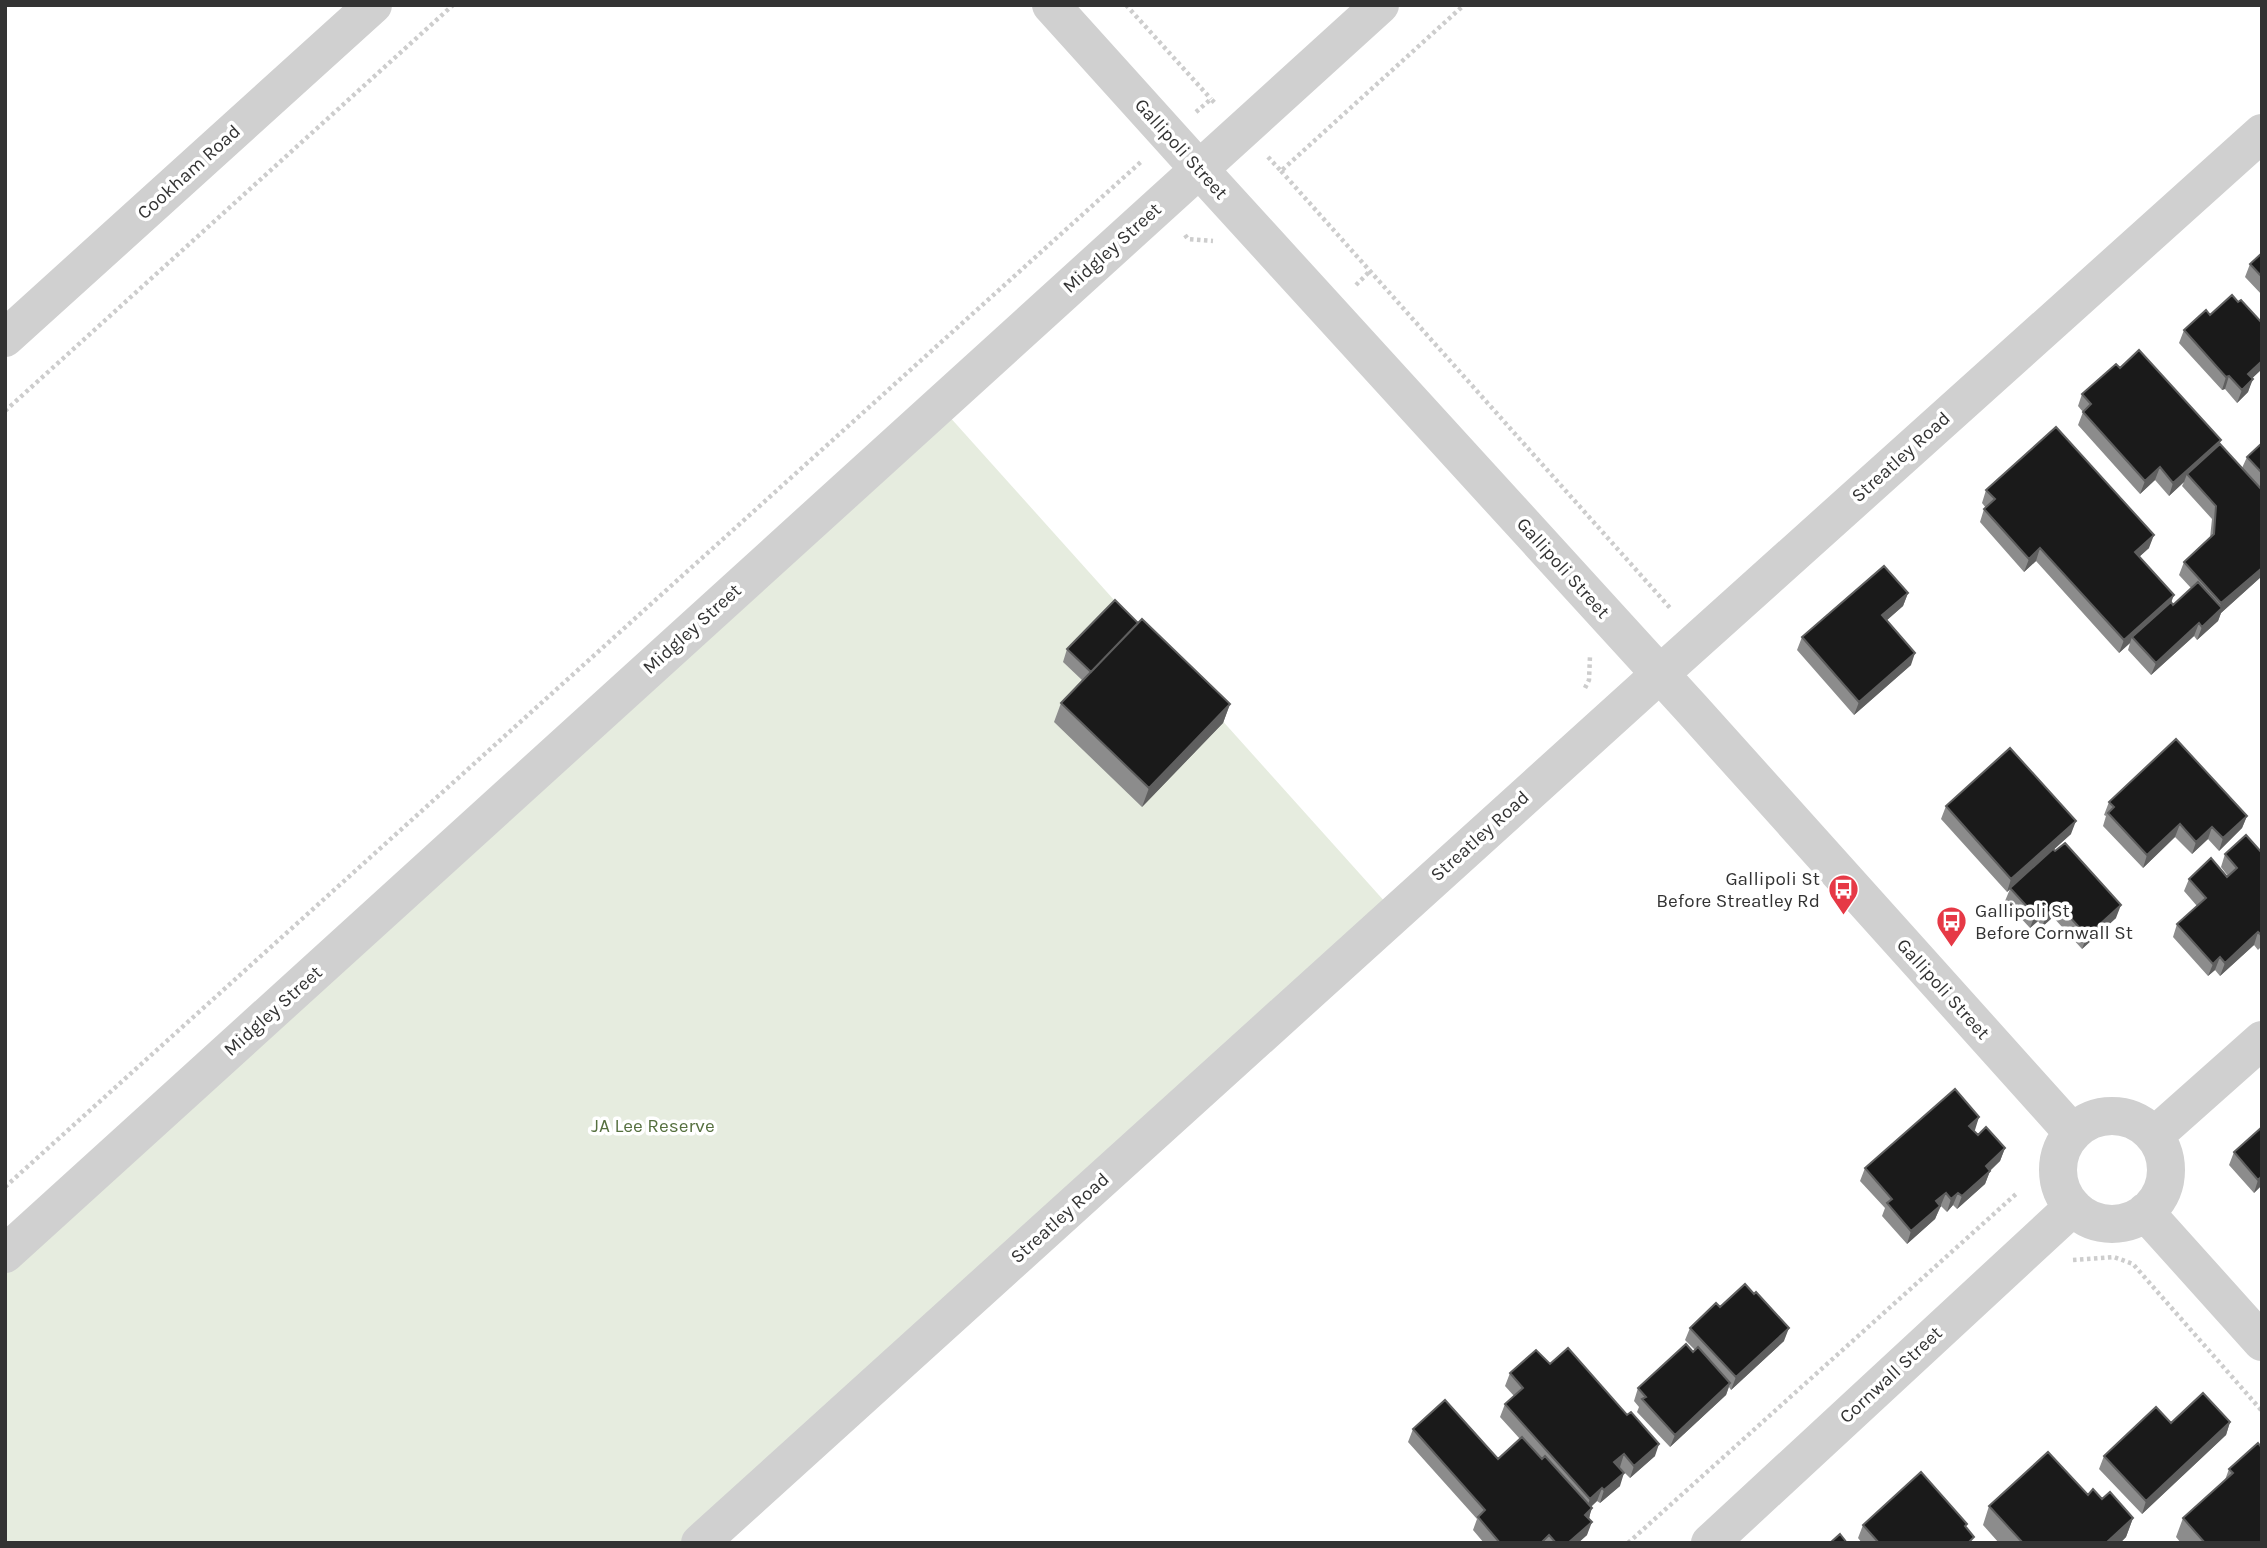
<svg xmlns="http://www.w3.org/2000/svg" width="2267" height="1548" viewBox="0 0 2267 1548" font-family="Karla,sans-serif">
  <rect width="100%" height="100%" fill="#fff"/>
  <path fill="#e6ecdf" d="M939,405L1395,913L700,1543H5V1254Z"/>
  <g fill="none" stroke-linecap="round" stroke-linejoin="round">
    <path stroke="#cdcdcd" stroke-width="4.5" stroke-dasharray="3.5 3.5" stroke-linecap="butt" d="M1126,5L1211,99
      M1196,112L1211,99L1215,103
      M1268,157L1281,171L1464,5
      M1281,171L1671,609
      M1185,235L1188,239L1213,241
      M1356,285L1370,271
      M5,411L453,5
      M1585,688L1589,680L1590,656
      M5,1187L1143,160
      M2073,1260L2114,1257L2133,1264L2262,1411
      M1628,1543L2016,1194"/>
    <path stroke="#d0d0d0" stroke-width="38" d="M1051,5L1199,169L1692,709L2073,1133
      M5,338L373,5
      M2058 1170a54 54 0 1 1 108 0a54 54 0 1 1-108 0Z
      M2154,1136L2262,1040
      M2145,1212L2262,1342
      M5,1254L1380,5
      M700,1543L1660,674L2262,133
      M1710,1543L2073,1207"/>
  </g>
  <path fill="#8c8c8c" d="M2262,253V295L2245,277L2250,264Z
    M2238,302L2262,323V369L2252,378L2248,392L2237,403L2225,389L2222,390L2179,343L2184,330L2210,315Z
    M2120,368L2219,445L2242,468L2247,457L2262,443V576L2221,613L2218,621L2197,640L2194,636L2151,675L2128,650L2130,643L2119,653L2036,561L2024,572L1980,522L1984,509L1986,508L1982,503L1986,490L2149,548L2139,557L2173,605L2191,588L2179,575L2184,562L2210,538L2212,519L2182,486L2184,482L2169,496L2155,480L2140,494L2078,425L2083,412L2078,406L2082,394Z
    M1908,593L1903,606L1887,620L1911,665L1854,715L1797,650L1802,637Z
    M1138,623L1230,704L1223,723L1142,807L1054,722L1061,703L1082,680L1063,662L1067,649Z
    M2109,802L2247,816L2242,828L2219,851L2208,839L2192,854L2175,837L2143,868L2103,826L2106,816L2104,815Z
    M1946,806L2071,834L2053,850L2116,918L2082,949L2053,917L2042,927L2038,921L2030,928L2005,901L2010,889L2007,892L1941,819Z
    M2262,853V946L2258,950L2254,945L2220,976L2215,970L2208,976L2173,937L2177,924L2197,906L2184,891L2189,879L2227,877L2228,876L2221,867L2225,854Z
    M1979,1117L1973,1131L1978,1135L2005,1148L2000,1161L1990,1171L1985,1184L1957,1209L1953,1205L1947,1212L1941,1206L1935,1219L1907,1244L1882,1216L1885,1208L1860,1181L1865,1168Z
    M2262,1127V1185L2254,1193L2229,1165L2234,1152Z
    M1720,1307L1784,1341L1731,1390L1729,1387L1726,1395L1670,1447L1637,1412L1639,1407L1634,1401L1638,1388L1695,1350L1685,1340L1690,1328Z
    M1550,1364L1655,1456L1630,1478L1619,1467L1620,1486L1600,1503L1597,1501L1591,1507L1587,1535L1578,1543H1484L1473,1530L1477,1519L1408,1442L1413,1429L1498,1459L1520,1439L1500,1417L1505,1404L1514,1396L1505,1386L1510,1373Z
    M2230,1422L2226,1435L2142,1514L2099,1469L2104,1456L2171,1423Z
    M2262,1448V1543H2181L2176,1537L2183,1518L2225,1480L2229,1469Z
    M2088,1495L2102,1499L2133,1518L2126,1537L2120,1543H1999L1983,1525L1989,1506Z
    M1863,1525L1966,1527L1972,1543H1862L1858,1538Z"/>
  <path fill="#5f5f5f" d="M2262,361V369L2243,387L2248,374Z
    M2229,376L2225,389L2222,390L2226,377Z
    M2253,379L2248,392L2237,403L2242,390Z
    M2221,440L2216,453L2187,474L2184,482L2169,496L2173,483Z
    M2160,467L2155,480L2140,494L2145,481Z
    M2154,535L2149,548L2130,565L2135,552Z
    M2040,548L2036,561L2024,572L2029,559Z
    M2262,568V576L2221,613L2218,621L2197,640L2202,627L2218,612L2221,603Z
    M1908,593L1903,606L1878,628L1882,615Z
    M2174,595L2169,608L2132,637L2130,643L2119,653L2124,640Z
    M2199,623L2194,636L2151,675L2156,663Z
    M1915,653L1911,665L1854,715L1859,702Z
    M1230,704L1223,723L1142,807L1149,788Z
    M2247,816L2242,828L2219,851L2223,838Z
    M2076,821L2071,834L2007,892L2011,879Z
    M2180,824L2175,837L2143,868L2147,855Z
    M2212,827L2208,839L2192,854L2196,842Z
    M2058,904L2053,917L2042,927L2047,914Z
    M2121,905L2116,918L2082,949L2087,936Z
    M2042,909L2038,921L2030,928L2035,915Z
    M2258,932L2254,945L2220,976L2225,963Z
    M2220,957L2215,970L2208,976L2213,964Z
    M1979,1117L1975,1130L1964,1139L1969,1126Z
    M2005,1148L2000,1161L1981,1179L1986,1166Z
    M1990,1171L1985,1184L1957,1209L1962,1196Z
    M2262,1176V1185L2254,1193L2258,1180Z
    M1946,1193L1935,1219L1907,1244L1911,1231L1936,1201Z
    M1958,1193L1953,1205L1947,1212L1951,1199Z
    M1789,1328L1784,1341L1731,1390L1736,1377Z
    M1730,1383L1726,1395L1670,1447L1675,1435Z
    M2230,1422L2226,1435L2142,1514L2146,1501Z
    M1659,1444L1655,1456L1630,1478L1634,1466Z
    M1624,1454L1620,1467L1610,1475L1614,1462Z
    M1624,1473L1620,1486L1600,1503L1604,1490Z
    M1602,1488L1597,1501L1585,1512L1590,1499Z
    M1592,1508L1588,1521L1585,1515Z
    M2133,1518L2126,1537L2120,1543H2106Z
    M1592,1522L1587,1535L1578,1543H1568Z"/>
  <path fill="#1a1a1a" stroke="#5f5f5f" stroke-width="2" d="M2262,253V277L2250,264Z
    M2232,295L2238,302L2241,300L2262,323V361L2248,374L2253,379L2242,390L2229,376L2226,377L2184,330L2206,310L2210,315Z
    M2139,350L2221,440L2173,483L2160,467L2145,481L2083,412L2091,404L2082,394L2116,364L2120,368Z
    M2056,427L2154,535L2135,552L2174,595L2124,640L2040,548L2029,559L1984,509L1995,499L1986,490Z
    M2262,443V473L2247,457Z
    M2220,444L2262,490V568L2221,603L2184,562L2214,534L2216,506L2187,474Z
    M1884,566L1908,593L1882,615L1915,653L1859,702L1802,637Z
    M2198,582L2222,608L2202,627L2199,623L2156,663L2132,637L2171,602L2173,605Z
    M1115,600L1138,623L1091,672L1067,649Z
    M1142,619L1230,704L1149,788L1061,703Z
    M2176,739L2247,816L2223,838L2212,827L2196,842L2180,824L2147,855L2108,813L2114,807L2109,802Z
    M2010,748L2076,821L2011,879L1946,806Z
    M2246,835L2262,853V936L2258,932L2225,963L2220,957L2213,964L2177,924L2206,898L2189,879L2211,858L2227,877L2237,868L2225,854Z
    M2065,843L2121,905L2087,936L2058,904L2047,914L2042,909L2035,915L2010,888L2053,849L2055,851Z
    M1955,1089L1979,1117L1969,1126L1978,1135L1986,1127L2005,1148L1986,1166L1990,1171L1962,1196L1958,1193L1951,1199L1946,1193L1936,1201L1940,1206L1911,1231L1887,1203L1892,1199L1865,1168Z
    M2262,1127V1176L2258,1180L2234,1152Z
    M1745,1284L1754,1294L1756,1292L1789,1328L1736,1377L1690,1328L1716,1303L1720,1307Z
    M1686,1344L1693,1352L1698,1347L1730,1383L1675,1435L1642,1399L1646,1397L1638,1388Z
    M1568,1348L1627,1415L1631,1412L1659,1444L1634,1466L1624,1454L1614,1462L1624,1473L1604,1490L1602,1488L1590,1499L1505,1404L1523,1388L1510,1373L1536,1350L1550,1364Z
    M2203,1393L2230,1422L2146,1501L2104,1456L2156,1407L2171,1423Z
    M1445,1400L1498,1459L1522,1437L1542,1459L1545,1456L1592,1508L1585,1515L1592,1522L1568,1543H1556L1549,1535L1541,1543H1500L1478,1517L1485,1510L1413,1429Z
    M2258,1443L2262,1448V1543H2205L2183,1518L2233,1473L2229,1469Z
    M2048,1452L2088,1495L2093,1489L2102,1499L2110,1492L2133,1518L2106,1543H2023L1989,1506Z
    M1921,1472L1967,1524L1965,1526L1974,1537L1968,1543H1879L1863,1525Z
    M1840,1534L1847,1543H1830Z"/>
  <defs>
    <symbol id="bus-pin" viewBox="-11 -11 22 30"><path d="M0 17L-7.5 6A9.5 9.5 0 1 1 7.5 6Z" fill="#e63946" stroke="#fff"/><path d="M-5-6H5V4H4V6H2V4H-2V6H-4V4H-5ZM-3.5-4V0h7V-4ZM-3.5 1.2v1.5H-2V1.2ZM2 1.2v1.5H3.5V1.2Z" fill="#fff"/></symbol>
  </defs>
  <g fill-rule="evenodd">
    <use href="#bus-pin" x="1826" y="872" width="35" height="47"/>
    <use href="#bus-pin" x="1934" y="904" width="35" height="47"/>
  </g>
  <g text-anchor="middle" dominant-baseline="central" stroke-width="7" stroke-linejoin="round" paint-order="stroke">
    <g font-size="19" fill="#333" stroke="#fff">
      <text transform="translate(1181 149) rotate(48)">Gallipoli Street</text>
      <text transform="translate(189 172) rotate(-42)">Cookham Road</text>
      <text transform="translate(1112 248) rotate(-42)">Midgley Street</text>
      <text transform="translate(1901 457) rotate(-42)">Streatley Road</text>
      <text transform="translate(1563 568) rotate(48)">Gallipoli Street</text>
      <text transform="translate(692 629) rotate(-42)">Midgley Street</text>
      <text transform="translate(1480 836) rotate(-42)">Streatley Road</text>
      <text transform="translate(1943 989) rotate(48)">Gallipoli Street</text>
      <text transform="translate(273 1011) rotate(-42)">Midgley Street</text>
      <text transform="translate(1060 1218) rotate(-42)">Streatley Road</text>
      <text transform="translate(1891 1375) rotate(-43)">Cornwall Street</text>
    </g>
    <g font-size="19" fill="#333" stroke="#fff" text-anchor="end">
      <text x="1820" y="879">Gallipoli St<tspan x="1820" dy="22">Before Streatley Rd</tspan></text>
      <text x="1975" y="911" text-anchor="start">Gallipoli St<tspan x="1975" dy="22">Before Cornwall St</tspan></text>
    </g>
    <g font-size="19" fill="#56703f" stroke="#fff">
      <text x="653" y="1126">JA Lee Reserve</text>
    </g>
  </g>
  <rect width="2267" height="1548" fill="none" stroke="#333333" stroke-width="14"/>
</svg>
